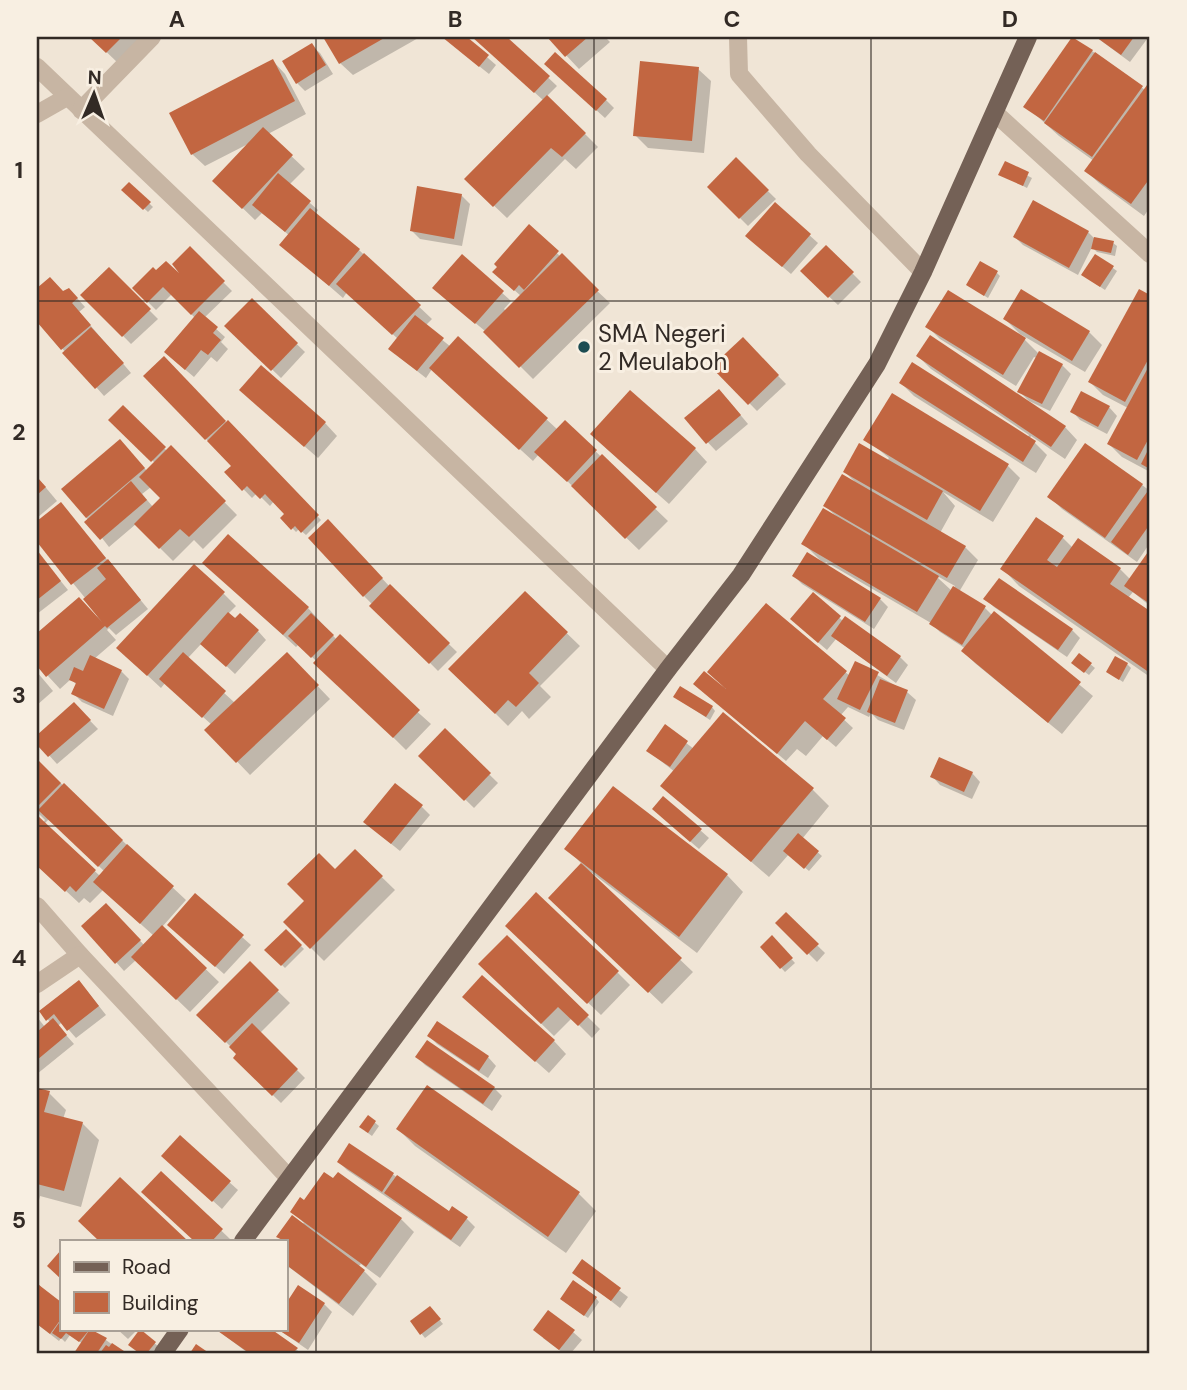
<svg xmlns="http://www.w3.org/2000/svg" width="1187" height="1390" font-family="'DM Sans',sans-serif">
	<rect width="100%" height="100%" fill="#f0e5d6"/>
	<!-- shadow -->
	<g fill="#0003" fill-rule="evenodd">
		<polygon points="91,37 141,37 120,65"/>
		<polygon points="325,37 420,37 353,75 340,63"/>
		<polygon points="447,37 464,37 496,65 489,74 454,46"/>
		<polygon points="474,37 505,37 557,86 547,96 598,147 576,169 565,159 507,218 466,179 544,101"/>
		<polygon points="549,37 605,37 610,42 579,69"/>
		<polygon points="1096,37 1144,37 1147,39 1130,62"/>
		<polygon points="311,45 320,53 333,74 305,91 297,83"/>
		<polygon points="1092,51 1145,90 1150,84 1150,207 1144,216 1099,183 1086,171 1094,161 1059,136 1026,106"/>
		<polygon points="273,61 285,74 306,114 268,134 305,169 289,185 318,210 315,214 359,250 432,319 425,326 451,347 459,339 558,430 565,422 668,521 639,550 539,454 533,461 432,369 426,378 399,357 398,339 347,292 343,298 282,245 290,236 262,213 255,220 227,193 248,144 205,166 192,154"/>
		<polygon points="698,69 711,81 704,153 648,148 635,135"/>
		<polygon points="554,72 606,100 614,108 605,118"/>
		<polygon points="736,160 776,199 748,226 709,187"/>
		<polygon points="1005,164 1032,178 1027,188 1000,174"/>
		<polygon points="129,184 153,207 148,212 124,190"/>
		<polygon points="461,195 470,204 462,246 420,239 411,230"/>
		<polygon points="775,204 818,243 791,274 756,244"/>
		<polygon points="529,227 610,303 533,379 485,331 443,296 462,257 511,301 504,309 506,311 521,296 503,280"/>
		<polygon points="1088,232 1095,239 1113,243 1117,246 1115,256 1097,252 1092,247 1078,275 1023,245 1015,237"/>
		<polygon points="826,247 861,282 838,305 802,271"/>
		<polygon points="190,249 232,291 204,318 225,337 221,342 228,349 217,362 211,357 194,377 174,360 195,318 172,294 156,310 134,288 183,281"/>
		<polygon points="1096,256 1117,271 1105,290 1087,278"/>
		<polygon points="109,270 158,319 131,344 83,295"/>
		<polygon points="997,273 1000,276 988,298 968,285"/>
		<polygon points="50,279 64,293 77,298 85,307 79,312 131,373 104,396 37,320 37,291"/>
		<polygon points="1139,291 1150,297 1150,472 1122,457 1109,444 1128,408 1103,395 1090,382"/>
		<polygon points="252,301 305,352 281,378 227,326"/>
		<polygon points="1005,319 1089,332 1102,345 1085,372 1020,334"/>
		<polygon points="928,327 1022,337 1039,354 1062,365 1071,374 1050,411 1029,401 1019,391 1037,358 1034,357 1016,386 940,339"/>
		<polygon points="743,340 786,384 757,411 714,367"/>
		<polygon points="918,356 1065,427 1077,440 1065,459 1031,436 1030,438 1047,455 1036,473 914,396 901,383 1027,438 1029,435 931,369"/>
		<polygon points="164,359 321,520 306,535 299,529 296,532 283,518 287,514 274,501 270,506 257,493 252,498 227,472 234,466 206,439"/>
		<polygon points="727,399 748,424 716,451 686,419"/>
		<polygon points="255,403 325,423 337,436 318,458"/>
		<polygon points="1109,407 1117,416 1107,434 1080,420 1072,411"/>
		<path d="M123 408 167 451 171 448 237 515 203 549 194 540 173 561 136 524 109 547 64 489 120 441 147 471 155 463 111 420ZM151 487 162 498 153 507 142 494Z"/>
		<path d="M866 439 1007 465 1020 478 993 522 943 492 955 506 940 533 965 547 978 560 959 592 985 608 993 616 994 614 1093 696 1062 734 976 664 963 651 966 649 940 632 931 623 826 562 824 565 880 599 888 607 874 629 802 584 794 576 821 561 804 544 836 516 825 506 855 482 845 472 887 461 889 458ZM939 577 955 586 952 591 938 578Z"/>
		<polygon points="605,447 695,449 707,462 669,504"/>
		<polygon points="37,477 57,501 37,518"/>
		<polygon points="1142,485 1150,491 1150,543 1137,562 1062,509 1049,496"/>
		<polygon points="61,504 148,609 116,635 109,628 107,630 116,640 94,659 121,671 129,679 113,716 82,702 73,693 77,685 71,679 60,689 37,664 37,635 79,599 97,617 99,615 37,539 37,523"/>
		<polygon points="336,529 390,587 457,652 438,671 364,596"/>
		<polygon points="1062,537 1073,548 1120,569 1131,580 1150,552 1150,606 1133,592 1128,598 1150,614 1150,677 1019,586 1003,569"/>
		<polygon points="37,552 68,590 37,614"/>
		<polygon points="217,575 308,608 337,640 431,724 406,750 299,644 296,647"/>
		<polygon points="223,593 236,606 228,614 258,631 266,640 235,674 202,643 187,659 235,703 287,654 330,699 250,775 207,730 212,725 165,683 161,688 132,661"/>
		<polygon points="525,593 580,646 540,686 551,697 529,719 522,711 508,726 451,669"/>
		<polygon points="813,595 843,621 900,657 908,665 896,683 836,639 827,650 800,627"/>
		<polygon points="986,599 1072,630 1080,638 1067,657 994,607"/>
		<polygon points="766,606 850,676 856,663 907,692 916,700 904,730 878,720 871,713 869,717 848,707 840,716 853,728 836,747 823,736 806,756 797,749 786,761 704,692 724,686"/>
		<polygon points="1079,655 1095,668 1089,675 1077,666"/>
		<polygon points="1127,664 1131,668 1123,682 1108,672"/>
		<polygon points="37,672 53,691 37,705"/>
		<polygon points="675,697 712,707 715,711 710,720"/>
		<polygon points="74,704 98,729 57,764 37,742 37,737"/>
		<polygon points="665,727 694,749 812,789 829,806 802,839 822,856 809,871 789,854 769,877 663,786 675,772 648,751"/>
		<polygon points="445,731 498,783 474,808 421,756"/>
		<path d="M37 761 186 900 162 927 219 982 190 1012 136 960 124 971 116 962 106 905 145 946 154 936 103 890 90 903 84 898 79 903 37 864V817L43 823 45 820 37 812ZM49 819 104 871 100 876 44 824Z"/>
		<polygon points="972,773 980,782 972,799 940,785 932,776"/>
		<polygon points="421,806 430,815 400,851 374,830"/>
		<polygon points="662,817 700,830 709,838 699,849"/>
		<polygon points="567,849 727,875 743,892 697,953 592,873 591,875 693,972 662,1004 563,910 582,864"/>
		<polygon points="355,851 395,890 324,961 285,922"/>
		<polygon points="786,915 825,953 817,962 778,923"/>
		<polygon points="286,931 304,949 285,968 267,950"/>
		<polygon points="178,933 242,937 251,945 224,974"/>
		<polygon points="507,937 600,1029 592,1038 572,1018 554,1036 480,964"/>
		<polygon points="520,938 617,972 630,985 601,1015"/>
		<polygon points="772,938 795,963 785,972 762,947"/>
		<polygon points="250,964 290,1003 260,1033 305,1078 281,1103 235,1058 239,1055 199,1015"/>
		<polygon points="87,991 106,1015 76,1038 62,1022 58,1026 74,1044 37,1074 37,1017 45,1027 51,1023 41,1012"/>
		<polygon points="477,1009 554,1041 566,1054 549,1073"/>
		<polygon points="429,1036 488,1057 496,1066 488,1078 437,1044"/>
		<polygon points="417,1057 494,1088 502,1096 492,1111 425,1065"/>
		<polygon points="37,1090 49,1093 66,1110 63,1119 82,1123 99,1140 81,1207 40,1196 37,1209"/>
		<polygon points="368,1117 379,1126 372,1136 365,1131"/>
		<polygon points="398,1129 579,1194 596,1211 566,1253 415,1146"/>
		<polygon points="180,1138 238,1190 222,1209 172,1164"/>
		<polygon points="350,1145 449,1213 453,1209 467,1219 475,1227 460,1247 347,1170 339,1162"/>
		<polygon points="161,1173 230,1239 228,1241 196,1241 144,1191"/>
		<polygon points="304,1203 401,1219 414,1232 380,1278 361,1264 359,1266 377,1284 353,1316 285,1264 285,1241 278,1237 304,1223 292,1211"/>
		<polygon points="582,1262 628,1297 620,1308 574,1272"/>
		<polygon points="37,1282 45,1292 61,1304 61,1329 85,1329 90,1332 92,1330 124,1353 76,1353 83,1344 70,1335 65,1342 61,1338 59,1341 37,1324"/>
		<polygon points="596,1298 599,1302 588,1318 565,1302"/>
		<polygon points="324,1304 332,1312 308,1350 278,1329 285,1329"/>
		<polygon points="433,1312 443,1324 425,1338 412,1322"/>
		<polygon points="117,1329 138,1329 128,1339"/>
		<polygon points="216,1329 268,1329 301,1353 248,1353"/>
		<polygon points="141,1332 159,1347 154,1353 140,1353 130,1344"/>
		<polygon points="573,1332 582,1340 571,1353 563,1353 543,1338"/>
	</g>
	<!-- building -->
	<g fill="#c26641">
		<polygon points="89,37 122,37 106,53"/>
		<polygon points="323,37 386,37 339,64"/>
		<polygon points="442,37 467,37 489,55 479,67"/>
		<polygon points="472,37 507,37 550,76 534,93"/>
		<polygon points="547,37 588,37 565,57"/>
		<polygon points="1072,37 1093,50 1044,121 1023,107"/>
		<polygon points="1096,37 1134,37 1121,55"/>
		<polygon points="312,43 326,65 296,84 282,61"/>
		<polygon points="555,52 607,99 596,111 544,64"/>
		<polygon points="1095,52 1143,86 1092,157 1044,123"/>
		<polygon points="273,59 295,101 191,155 169,113"/>
		<polygon points="640,61 699,67 692,141 633,136"/>
		<polygon points="1150,81 1150,178 1131,204 1084,171"/>
		<polygon points="547,95 586,133 562,157 551,148 493,207 464,179"/>
		<polygon points="263,127 293,155 242,209 212,181"/>
		<polygon points="736,157 769,190 739,219 707,187"/>
		<polygon points="1005,161 1029,172 1023,186 998,175"/>
		<polygon points="278,173 311,201 285,232 252,205"/>
		<polygon points="129,182 151,202 143,210 121,190"/>
		<polygon points="417,186 462,194 454,239 410,231"/>
		<polygon points="1033,200 1089,231 1069,268 1013,237"/>
		<polygon points="775,202 811,234 782,267 745,236"/>
		<polygon points="310,208 360,249 329,286 279,245"/>
		<polygon points="529,224 559,251 524,290 519,285 514,291 492,272 497,267 494,264"/>
		<polygon points="1094,237 1114,241 1111,253 1091,249"/>
		<polygon points="826,245 854,272 828,298 800,271"/>
		<polygon points="190,246 225,281 191,315 163,287 147,303 132,288 153,267 156,270 166,261 179,273 172,264"/>
		<polygon points="364,253 421,305 392,335 336,284"/>
		<polygon points="562,253 599,290 519,368 483,332"/>
		<polygon points="462,254 504,291 475,324 432,288"/>
		<polygon points="1095,254 1114,266 1100,287 1081,275"/>
		<polygon points="980,261 998,271 984,296 966,285"/>
		<polygon points="109,267 151,309 122,337 80,295"/>
		<polygon points="50,277 63,291 69,288 78,298 72,303 91,325 61,350 37,322 37,288"/>
		<polygon points="1021,289 1090,331 1072,361 1003,319"/>
		<polygon points="1139,289 1150,295 1150,356 1125,402 1088,382"/>
		<polygon points="948,290 1026,338 1003,375 925,327"/>
		<polygon points="252,298 298,343 271,371 224,326"/>
		<polygon points="199,311 218,327 213,333 221,340 208,355 201,350 185,370 164,352"/>
		<polygon points="415,315 444,338 417,371 388,349"/>
		<polygon points="91,327 124,363 95,389 62,353"/>
		<polygon points="930,335 1066,426 1051,447 916,356"/>
		<polygon points="458,336 548,418 519,450 429,368"/>
		<polygon points="743,337 779,375 748,405 711,367"/>
		<polygon points="1039,351 1063,364 1042,404 1017,392"/>
		<polygon points="164,356 226,421 205,440 143,376"/>
		<polygon points="912,362 1036,441 1023,462 899,383"/>
		<polygon points="1150,364 1150,436 1137,460 1107,444"/>
		<polygon points="261,365 326,422 304,447 239,390"/>
		<polygon points="719,389 741,415 706,444 684,418"/>
		<polygon points="630,390 696,448 656,493 590,434"/>
		<polygon points="1081,391 1110,406 1098,427 1070,412"/>
		<polygon points="892,393 1009,464 980,511 863,440"/>
		<polygon points="123,405 166,447 151,462 108,420"/>
		<polygon points="228,420 319,515 301,533 295,526 291,530 280,518 284,514 265,494 260,499 247,486 242,491 224,472 231,466 207,441"/>
		<polygon points="565,420 597,450 567,482 534,452"/>
		<polygon points="120,439 145,468 86,518 61,489"/>
		<polygon points="859,443 943,491 927,520 843,472"/>
		<polygon points="1085,443 1143,484 1105,538 1047,497"/>
		<polygon points="171,445 226,501 189,537 180,529 159,549 134,524 160,498 139,477"/>
		<polygon points="1150,446 1150,469 1141,464"/>
		<polygon points="602,454 657,507 625,539 571,486"/>
		<polygon points="842,474 966,546 947,578 823,506"/>
		<polygon points="37,477 46,487 37,495"/>
		<polygon points="131,481 147,500 100,540 84,522"/>
		<polygon points="1150,488 1150,524 1128,555 1111,542"/>
		<polygon points="61,502 106,558 71,585 37,542 37,521"/>
		<polygon points="823,508 939,576 917,612 801,544"/>
		<polygon points="1036,517 1064,536 1047,560 1057,567 1078,538 1121,568 1110,584 1150,611 1150,673 1000,569"/>
		<polygon points="328,519 383,578 363,597 308,538"/>
		<polygon points="228,534 309,607 283,635 202,563"/>
		<polygon points="1150,549 1150,604 1124,586"/>
		<polygon points="37,550 61,581 37,600"/>
		<polygon points="807,552 881,598 865,622 792,576"/>
		<polygon points="108,559 141,600 107,628 105,626 46,677 37,666 37,633 79,597 102,622 83,599 106,579 97,568"/>
		<polygon points="194,564 225,592 147,676 116,648"/>
		<polygon points="999,578 1073,629 1058,650 983,599"/>
		<polygon points="390,584 450,643 429,664 369,606"/>
		<polygon points="953,586 986,606 962,645 929,624"/>
		<polygon points="525,591 568,632 529,673 539,683 516,707 508,700 495,714 448,669"/>
		<polygon points="813,592 841,616 818,643 790,619"/>
		<polygon points="766,603 847,671 823,699 846,718 827,740 805,721 777,754 693,684 704,671 726,689 707,672"/>
		<polygon points="994,611 1081,682 1048,723 961,651"/>
		<polygon points="228,612 235,618 240,613 259,630 226,667 200,644"/>
		<polygon points="311,613 334,635 311,658 288,636"/>
		<polygon points="845,616 901,656 887,676 831,636"/>
		<polygon points="340,634 420,710 393,738 313,663"/>
		<polygon points="183,652 226,691 202,718 159,679"/>
		<polygon points="287,652 319,685 236,763 204,730"/>
		<polygon points="1079,653 1092,663 1084,673 1071,663"/>
		<polygon points="90,655 122,670 104,709 71,694 76,683 69,680 74,667 83,671"/>
		<polygon points="1115,656 1128,663 1119,680 1106,672"/>
		<polygon points="855,661 879,672 860,710 837,699"/>
		<polygon points="880,679 908,690 895,723 867,712"/>
		<polygon points="680,686 713,706 706,717 673,697"/>
		<polygon points="74,702 91,720 48,757 37,745 37,735"/>
		<polygon points="723,712 814,788 751,862 660,786"/>
		<polygon points="665,724 688,741 670,767 646,751"/>
		<polygon points="445,728 491,773 464,801 418,756"/>
		<polygon points="939,757 973,772 964,792 930,777"/>
		<polygon points="37,759 61,783 37,807"/>
		<polygon points="64,783 123,840 98,867 38,810"/>
		<polygon points="395,783 423,805 391,844 363,822"/>
		<polygon points="613,786 728,874 679,937 564,849"/>
		<polygon points="663,796 702,829 690,842 652,809"/>
		<polygon points="37,815 96,870 76,892 70,886 65,892 37,866"/>
		<polygon points="798,833 819,851 804,869 783,851"/>
		<polygon points="127,844 174,886 140,924 93,882"/>
		<polygon points="355,849 383,876 310,949 283,922 304,901 287,884 319,853 335,869"/>
		<polygon points="581,863 682,958 648,993 548,898"/>
		<polygon points="536,892 619,971 587,1004 505,926"/>
		<polygon points="195,893 244,935 215,967 167,925"/>
		<polygon points="106,903 141,940 115,964 81,926"/>
		<polygon points="786,912 819,944 807,955 775,923"/>
		<polygon points="162,925 207,968 176,1000 131,957"/>
		<polygon points="286,929 302,945 281,966 264,950"/>
		<polygon points="507,935 589,1015 578,1026 558,1007 541,1024 478,964"/>
		<polygon points="772,935 793,958 780,969 760,947"/>
		<polygon points="250,961 279,990 225,1043 196,1015"/>
		<polygon points="482,975 555,1040 535,1062 462,997"/>
		<polygon points="79,980 99,1006 67,1031 54,1014 46,1021 39,1011"/>
		<polygon points="53,1018 67,1035 37,1060 37,1032"/>
		<polygon points="437,1021 489,1056 479,1071 427,1036"/>
		<polygon points="252,1023 298,1069 272,1096 233,1058 236,1054 229,1047"/>
		<polygon points="427,1040 495,1087 483,1104 415,1057"/>
		<polygon points="427,1085 580,1192 548,1237 396,1129"/>
		<polygon points="37,1088 50,1091 44,1112 83,1122 64,1191 37,1184"/>
		<polygon points="368,1115 376,1121 368,1133 359,1127"/>
		<polygon points="180,1135 231,1181 212,1202 161,1156"/>
		<polygon points="349,1143 394,1173 382,1192 337,1162"/>
		<polygon points="161,1171 223,1229 212,1241 194,1241 141,1192"/>
		<polygon points="324,1172 333,1178 338,1172 402,1218 366,1267 290,1212 300,1197 304,1200"/>
		<polygon points="397,1175 449,1211 452,1206 468,1217 451,1240 384,1193"/>
		<polygon points="120,1177 188,1241 99,1241 78,1221"/>
		<polygon points="292,1215 365,1270 339,1304 285,1264 285,1241 276,1237"/>
		<polygon points="61,1250 61,1279 47,1266"/>
		<polygon points="582,1259 621,1288 611,1301 572,1273"/>
		<polygon points="573,1280 597,1297 584,1316 560,1299"/>
		<polygon points="39,1285 61,1302 61,1319 50,1334 37,1324 37,1287"/>
		<polygon points="298,1285 325,1303 299,1343 277,1329 285,1329 285,1305"/>
		<polygon points="430,1306 441,1319 420,1335 410,1321"/>
		<polygon points="548,1310 575,1330 559,1350 533,1330"/>
		<polygon points="61,1320 61,1329 90,1329 79,1342 66,1333 61,1339 52,1333"/>
		<polygon points="90,1329 107,1338 97,1353 74,1353"/>
		<polygon points="140,1329 156,1342 147,1353 139,1353 128,1345"/>
		<polygon points="215,1329 271,1329 298,1348 295,1351 298,1353 249,1353"/>
		<polygon points="112,1343 127,1353 100,1353 106,1345 109,1347"/>
		<polygon points="196,1344 209,1353 190,1353"/>
	</g>
	<g fill="none" stroke-linecap="round" stroke-linejoin="round">
		<!-- minor -->
		<g stroke="#c7b5a3" stroke-width="18">
			<polyline points="738,37 739,74 808,154 923,272"/>
			<polyline points="37,67 668,669"/>
			<polyline points="81,110 152,37"/>
			<polyline points="995,113 1150,254"/>
			<polyline points="37,114 67,97"/>
			<polyline points="37,906 80,955 289,1178"/>
			<polyline points="37,984 80,955"/>
		</g>
		<!-- major -->
		<g stroke="#746156" stroke-width="18">
			<polyline points="243,1241 668,669 741,575 877,364 923,272 1028,37"/>
			<polyline points="163,1353 180,1329"/>
		</g>
	</g>
	<!-- grid -->
	<path fill="none" stroke="#322a25" stroke-width="2" stroke-opacity="0.55" d="M316 37V1353M594 37V1353M871 37V1353M37 301H1150M37 564H1150M37 826H1150M37 1089H1150"/>
	<!-- markers -->
	<circle fill="#1c4c52" stroke="#f8efe2" stroke-width="2.5" cx="584" cy="347" r="7"/>
	<g text-anchor="middle" dominant-baseline="central" stroke-width="6" stroke-linejoin="round" paint-order="stroke">
		<!-- poi labels -->
		<g font-size="24" fill="#322a25" stroke="#f8efe2" text-anchor="start">
			<text x="598" y="333">SMA Negeri<tspan x="598" dy="28">2 Meulaboh</tspan></text>
		</g>
	</g>
	<!-- border -->
	<rect width="1187" height="1390" fill="none" stroke="#f8efe2" stroke-width="77"/>
	<!-- legend -->
	<rect x="60" y="1240" width="228" height="91" fill="#f8efe2" stroke="#a9a096" stroke-width="2"/>
	<rect x="74" y="1262" width="35" height="10" fill="#746156" stroke="#a9a096" stroke-width="2"/>
	<text x="122" y="1274" font-size="21" fill="#322a25">Road</text>
	<rect x="74" y="1292" width="35" height="21" fill="#c26641" stroke="#a9a096" stroke-width="2"/>
	<text x="122" y="1310" font-size="21" fill="#322a25">Building</text>
	<!-- north arrow -->
	<g transform="translate(94 94) rotate(2)" stroke="#f8efe2" stroke-width="5" paint-order="stroke">
	<path d="M0-5L12 26L0 18L-12 26Z" fill="#322a25"/>
	<text y="-10" font-size="19" font-weight="bold" text-anchor="middle" fill="#322a25">N</text>
	</g>
	<rect x="38" y="38" width="1110" height="1314" fill="none" stroke="#322a25" stroke-width="2.5"/>
	<g font-size="23" text-anchor="middle" font-weight="bold" fill="#322a25">
		<text x="177" y="27">A</text>
		<text x="455" y="27">B</text>
		<text x="732" y="27">C</text>
		<text x="1010" y="27">D</text>
		<text x="19" y="178">1</text>
		<text x="19" y="440">2</text>
		<text x="19" y="703">3</text>
		<text x="19" y="966">4</text>
		<text x="19" y="1228">5</text>
	</g>
</svg>
